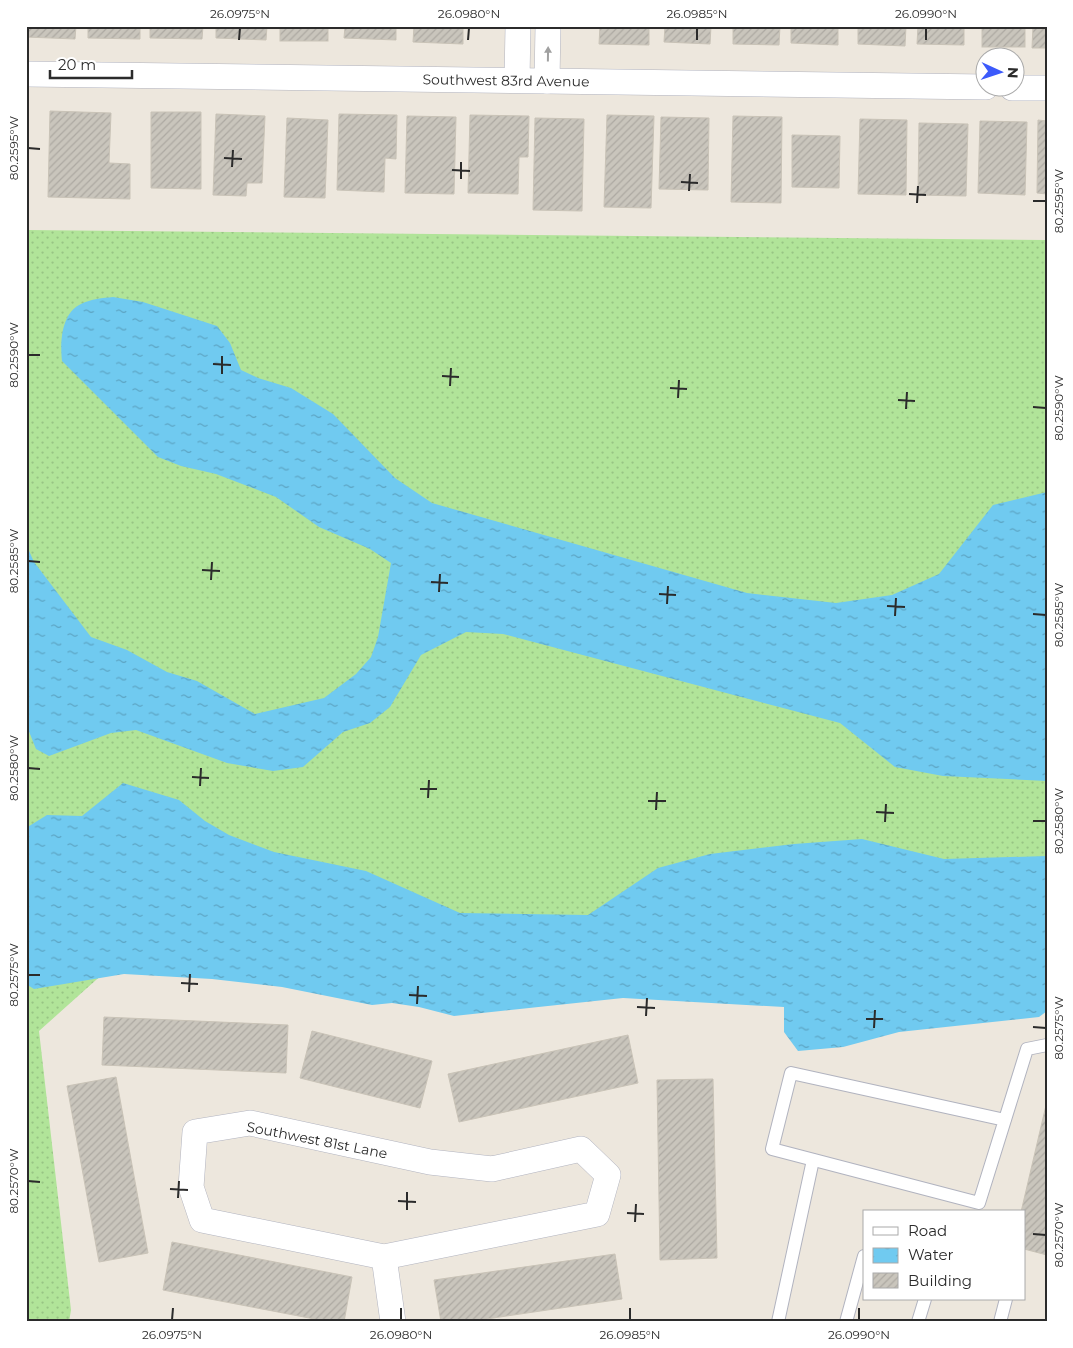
<svg xmlns="http://www.w3.org/2000/svg" width="1073" height="1348" font-family="Montserrat,sans-serif">
	<defs>
		<pattern id="grass-dots" width="8" height="8" patternUnits="userSpaceOnUse" patternTransform="scale(1.25)"><rect width="8" height="8" fill="#b1e499"/><path d="M2 2h.1M6 6h.1" fill="none" stroke="#98c484" stroke-width="1.8" stroke-linecap="round"/></pattern>
		<pattern id="water-ripples" width="26" height="14" patternUnits="userSpaceOnUse" patternTransform="scale(1.25)"><rect width="26" height="14" fill="#70caf0"/><path d="M2 4q2-2 4 0t4 0M15 11q2-2 4 0t4 0" fill="none" stroke="#5ca4c3"/></pattern>
		<pattern id="building-hatch" width="6" height="6" patternUnits="userSpaceOnUse" patternTransform="scale(1.25)"><rect width="6" height="6" fill="#c9c5bc"/><path d="M-1 1l2-2M0 6l6-6M5 7l2-2" fill="none" stroke="#ada9a2"/></pattern>
	</defs>
	<rect width="100%" height="100%" fill="#ede7dd"/>
	<!-- grass -->
	<polygon fill="url(#grass-dots)" points="26,230 1047,240 1047,938 134,946 39,1031 71,1310 69,1322 26,1322"/>
	<!-- water -->
	<g fill="url(#water-ripples)">
		<path d="M113 297 143 302 217 326 230 343 241 370 258 378 291 388 333 414 395 478 432 503 747 593 836 603 892 595 939 574 993 505 1047 492V781L943 776 895 767 840 723 503 634 466 632 421 655 390 707 370 723 343 732 303 767 273 771 227 763 136 730 111 733 49 756 36 749 26 724V544L34 562 91 637 127 650 167 672 197 681 255 714 324 698 356 674 371 657 378 637 391 563 370 549 319 527 276 497 216 474 181 466 158 457 62 361C60 343 61 313 81 304 91 299 103 298 113 297Z"/>
		<polygon points="123,783 179,800 205,821 229,835 274,852 366,871 460,913 588,915 658,868 710,854 794,844 862,839 944,859 1047,856 1047,1011 1039,1017 899,1032 843,1047 798,1051 784,1032 784,1007 623,998 454,1016 419,1007 392,1003 372,1005 282,987 212,979 124,974 34,989 26,984 26,828 47,815 82,816"/>
	</g>
	<!-- building -->
	<g fill="url(#building-hatch)" stroke="#c9c3b7">
		<polygon points="26,26 76,26 75,39 26,37"/>
		<polygon points="88,26 140,26 140,39 88,38"/>
		<polygon points="150,26 203,26 202,39 150,38"/>
		<polygon points="216,26 267,26 266,40 216,38"/>
		<rect x="280" y="26" width="48" height="15"/>
		<polygon points="345,26 396,26 396,40 344,38"/>
		<polygon points="414,26 463,26 463,44 413,42"/>
		<polygon points="600,26 649,26 649,45 599,44"/>
		<polygon points="665,26 711,26 710,44 664,42"/>
		<polygon points="733,26 780,26 779,45 733,44"/>
		<polygon points="791,26 838,26 838,45 791,43"/>
		<polygon points="858,26 906,26 905,46 858,44"/>
		<polygon points="918,26 964,26 964,45 917,44"/>
		<rect x="982" y="26" width="43" height="21"/>
		<polygon points="1033,26 1047,26 1047,48 1032,48"/>
		<polygon points="50,111 111,113 109,163 130,164 130,199 48,197"/>
		<polygon points="151,112 201,112 201,189 151,188"/>
		<polygon points="216,114 265,116 262,183 247,183 246,196 213,195"/>
		<polygon points="339,114 397,115 396,159 385,158 384,192 337,190"/>
		<polygon points="470,115 529,116 528,157 519,157 518,194 468,193"/>
		<polygon points="607,115 654,116 651,208 604,207"/>
		<polygon points="407,116 456,117 454,194 405,193"/>
		<polygon points="733,116 782,117 781,203 731,202"/>
		<polygon points="661,117 709,118 708,190 659,189"/>
		<polygon points="287,118 328,120 325,198 284,197"/>
		<polygon points="535,118 584,119 582,211 533,210"/>
		<polygon points="860,119 907,120 906,195 858,194"/>
		<polygon points="1038,120 1047,121 1047,194 1037,193"/>
		<polygon points="980,121 1027,122 1025,195 978,193"/>
		<polygon points="919,123 968,124 966,196 918,195"/>
		<polygon points="792,135 840,136 839,188 792,187"/>
		<polygon points="104,1017 288,1025 286,1073 102,1065"/>
		<polygon points="312,1031 432,1061 420,1108 300,1078"/>
		<polygon points="628,1035 638,1083 459,1122 448,1074"/>
		<polygon points="116,1077 148,1253 99,1262 67,1086"/>
		<polygon points="713,1079 717,1258 660,1260 657,1080"/>
		<polygon points="1047,1101 1047,1255 1024,1249 1024,1212 1021,1212"/>
		<polygon points="172,1242 352,1277 344,1322 330,1322 163,1290"/>
		<polygon points="615,1254 622,1299 466,1322 441,1322 434,1280"/>
	</g>
	<g fill="none" stroke-linecap="round" stroke-linejoin="round">
		<!-- service casing -->
		<g stroke="#b1b3bf" stroke-width="14">
			<g id="service">
				<polyline points="1005,1120 791,1073 772,1149 979,1203 1027,1049 1047,1045"/>
				<polyline points="778,1322 813,1160"/>
				<polyline points="846,1322 864,1256"/>
				<polyline points="918,1322 925,1299"/>
				<polyline points="1000,1322 1006,1299"/>
			</g>
		</g>
		<!-- minor casing -->
		<g stroke="#b1b3bf" stroke-width="26">
			<g id="minor">
				<path id="s1" d="M26 74 986 87"/>
				<polyline points="517,80 518,26"/>
				<polyline points="547,81 548,26"/>
				<polyline points="1012,88 1047,88"/>
				<polygon points="250,1123 430,1162 492,1169 581,1149 608,1175 597,1214 384,1257 202,1220 191,1187 195,1132"/>
				<polyline points="384,1257 393,1322"/>
			</g>
		</g>
		<!-- service -->
		<use href="#service" stroke="#fff" stroke-width="12"/>
		<!-- minor -->
		<use href="#minor" stroke="#fff" stroke-width="25"/>
	</g>
	<!-- one-way arrows -->
	<defs><path id="oneway-solid" d="M-6-.8H1V-3.2L6.5 0L1 3.2V.8H-6Z" transform="scale(1.25)"/></defs>
	<use fill="#a0a0a0" href="#oneway-solid" transform="translate(548 54) rotate(-89)"/>
	<!-- ticks -->
	<path fill="none" stroke="#2b2b2b" stroke-width="2" d="M239 40 240 28M468 40 469 28M697 40V28M926 40V28M28 148 40 149M224 158 242 159M232 167 233 150M452 170 470 171M461 179V162M681 182 698 183M689 191 690 174M909 194 926 195M1033 201H1046M917 203 918 186M28 355H40M213 364 231 365M222 374V356M442 376 459 377M450 386 451 368M670 388 687 389M678 398 679 380M898 400 915 401M1033 407 1046 408M906 409 907 392M28 561 40 562M202 570 220 571M211 580 212 562M431 582 448 583M439 592 440 574M659 594 676 595M667 604 668 586M887 606 905 607M1033 614 1046 615M895 616 896 598M28 768 40 769M192 777 209 778M200 786 201 768M420 789H437M428 798 429 780M648 801H666M656 810 657 792M876 812 894 813M1033 821H1046M885 822 886 804M28 975H40M181 983 198 984M189 992 190 974M409 995 427 996M417 1004 418 986M637 1007 655 1008M646 1016 647 998M866 1019H883M1033 1027 1046 1028M874 1028 875 1010M28 1181 40 1182M170 1189 188 1190M178 1198 179 1181M398 1201 416 1202M407 1210V1192M627 1213 644 1214M635 1222 636 1204M1033 1234 1046 1235M172 1320 173 1308M401 1320V1308M630 1320V1308M859 1320V1308"/>
	<g text-anchor="middle" dominant-baseline="central" stroke-width="4" stroke-linejoin="round" paint-order="stroke">
		<!-- street labels -->
		<g font-size="14" fill="#2b2b2b" stroke="#fff">
			<text stroke="none"><textPath href="#s1" startOffset="480">Southwest 83rd Avenue</textPath></text>
			<text transform="translate(317 1140) rotate(11)">Southwest 81st Lane</text>
		</g>
	</g>
	<!-- border -->
	<rect width="1073" height="1348" fill="none" stroke="#ffffff" stroke-width="55"/>
	<!-- legend -->
	<rect x="863" y="1210" width="162" height="90" fill="#ffffff" stroke="#aaaaaa"/>
	<rect x="873" y="1227" width="25" height="8" fill="#ffffff" stroke="#aaaaaa"/>
	<text x="908" y="1236" font-size="15" fill="#2b2b2b">Road</text>
	<rect x="873" y="1248" width="25" height="15" fill="url(#water-ripples)" stroke="#aaaaaa"/>
	<text x="908" y="1260" font-size="15" fill="#2b2b2b">Water</text>
	<rect x="873" y="1273" width="25" height="15" fill="url(#building-hatch)" stroke="#aaaaaa"/>
	<text x="908" y="1286" font-size="15" fill="#2b2b2b">Building</text>
	<!-- north arrow -->
	<g transform="translate(1000 72) rotate(93)"><circle r="24" fill="#ffffff" stroke="#aaaaaa"/>
	<path d="M0-4L9 19L0 12L-9 19Z" fill="#3c5afb"/>
	<text y="-8" font-size="14" font-weight="bold" text-anchor="middle" fill="#2b2b2b">N</text>
	</g>
	<!-- scale -->
	<path d="M50 70v8h82v-8" fill="none" stroke="#2b2b2b" stroke-width="2.5"/>
	<text x="58" y="70" font-size="15" fill="#2b2b2b" stroke="#ffffff" stroke-width="4" paint-order="stroke">20 m</text>
	<rect x="28" y="28" width="1018" height="1292" fill="none" stroke="#2b2b2b" stroke-width="2"/>
	<g font-size="12" text-anchor="middle" fill="#2b2b2b">
		<text x="240" y="18">26.0975°N</text>
		<text x="469" y="18">26.0980°N</text>
		<text x="697" y="18">26.0985°N</text>
		<text x="926" y="18">26.0990°N</text>
		<text transform="translate(14 148) rotate(-90)" y="4">80.2595°W</text>
		<text transform="translate(1059 201) rotate(-90)" y="4">80.2595°W</text>
		<text transform="translate(14 355) rotate(-90)" y="4">80.2590°W</text>
		<text transform="translate(1059 408) rotate(-90)" y="4">80.2590°W</text>
		<text transform="translate(14 561) rotate(-90)" y="4">80.2585°W</text>
		<text transform="translate(1059 615) rotate(-90)" y="4">80.2585°W</text>
		<text transform="translate(14 768) rotate(-90)" y="4">80.2580°W</text>
		<text transform="translate(1059 821) rotate(-90)" y="4">80.2580°W</text>
		<text transform="translate(14 975) rotate(-90)" y="4">80.2575°W</text>
		<text transform="translate(1059 1028) rotate(-90)" y="4">80.2575°W</text>
		<text transform="translate(14 1181) rotate(-90)" y="4">80.2570°W</text>
		<text transform="translate(1059 1235) rotate(-90)" y="4">80.2570°W</text>
		<text x="172" y="1339">26.0975°N</text>
		<text x="401" y="1339">26.0980°N</text>
		<text x="630" y="1339">26.0985°N</text>
		<text x="859" y="1339">26.0990°N</text>
	</g>
</svg>
